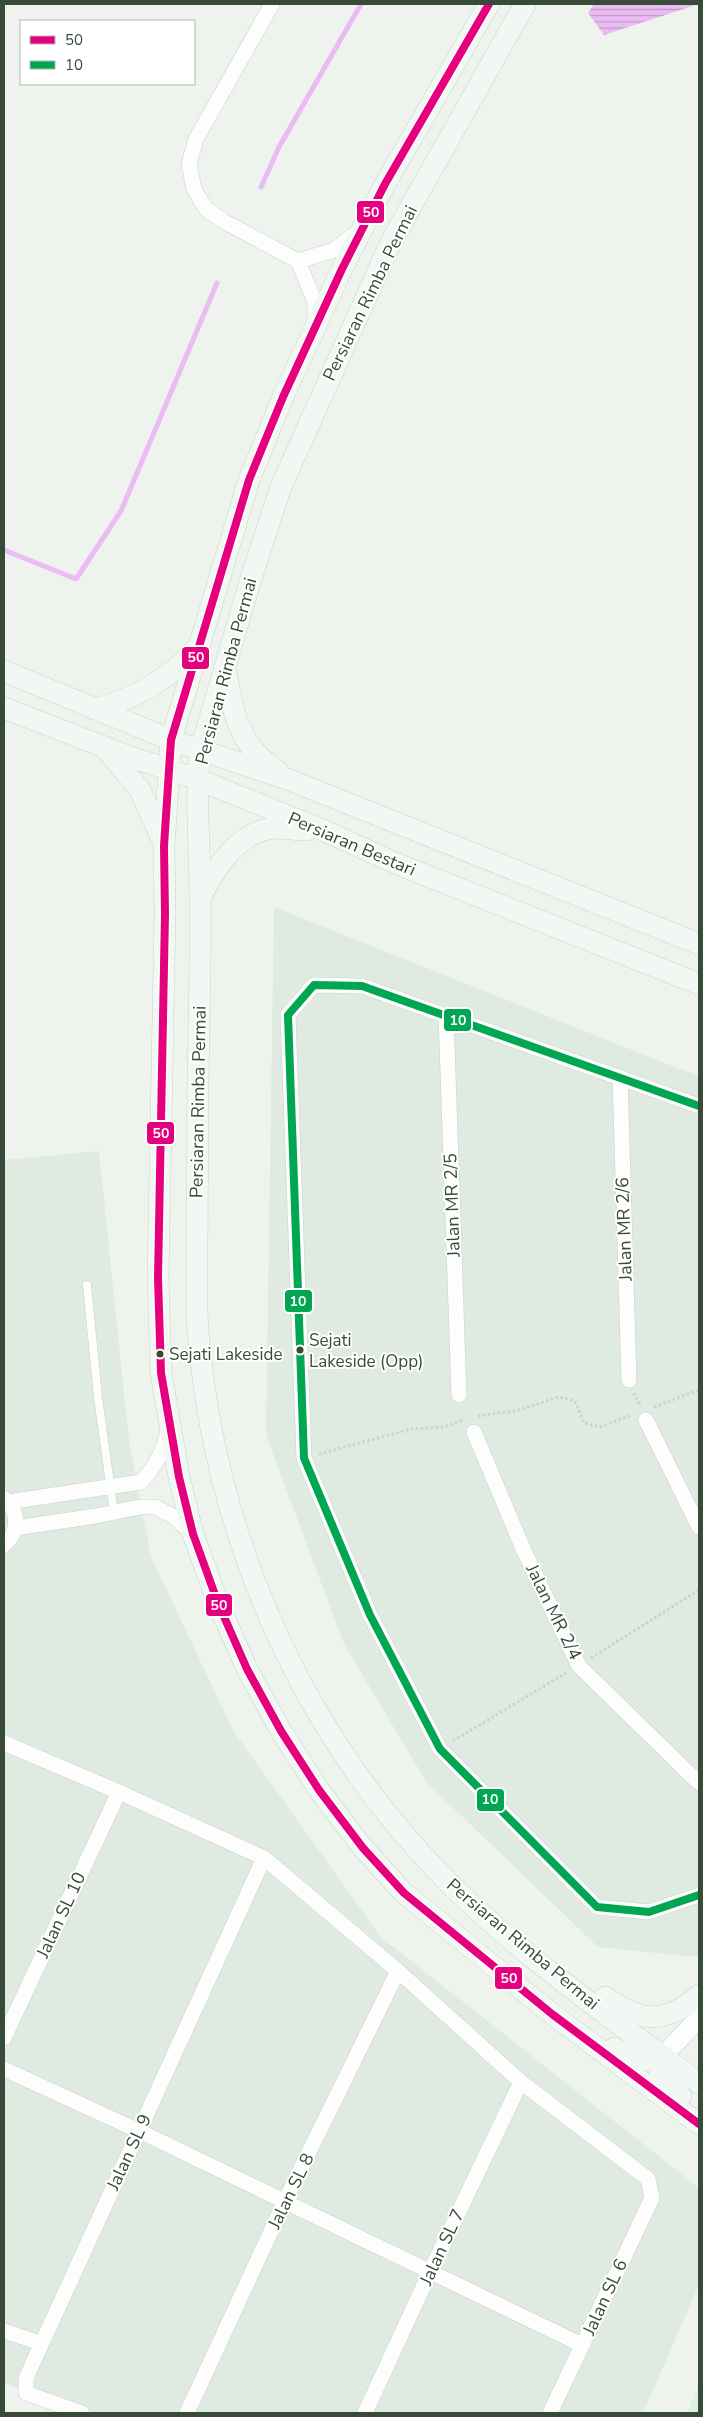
<svg xmlns="http://www.w3.org/2000/svg" width="703" height="2417" font-family="'Nunito Sans',sans-serif">
	<defs>
		<pattern id="water-rules" width="6" height="5" patternUnits="userSpaceOnUse" patternTransform="scale(1.25)"><rect width="6" height="5" fill="#ebbbf4"/><path d="M0 2.5h6" fill="none" stroke="#bf9ac7"/></pattern>
	</defs>
	<rect width="100%" height="100%" fill="#eef3ee"/>
	<!-- residential -->
	<g fill="#dfebe0">
		<polygon points="274,907 675,1067 699,1075 699,1954 696,1957 598,1947 427,1783 344,1644 266,1435"/>
		<polygon points="99,1151 129,1441 151,1557 234,1732 381,1937 699,2188 699,2285 643,2413 87,2413 4,2383 4,1160"/>
	</g>
	<!-- education -->
	<polygon fill="#e0f1e2" points="699,2385 699,2413 687,2413"/>
	<!-- water -->
	<polygon fill="url(#water-rules)" points="594,4 699,4 604,35 588,13"/>
	<g fill="none" stroke-linecap="round" stroke-linejoin="round">
		<!-- stream -->
		<g stroke="#ebbbf4" stroke-width="5">
			<polyline points="261,187 279,147 361,4"/>
			<polyline points="4,550 76,579 121,511 217,283"/>
		</g>
		<!-- service casing -->
		<g stroke="#c9d0ca" stroke-width="9">
			<polyline id="service" points="87,1285 98,1397 114,1513"/>
		</g>
		<!-- minor casing -->
		<g stroke="#c9d0ca" stroke-width="16">
			<g id="minor">
				<polyline points="272,4 196,139 189,164 194,189 206,209 225,222 298,261 315,302 315,323"/>
				<polyline points="298,261 334,250 359,231"/>
				<polyline points="446,1015 459,1395"/>
				<polyline points="620,1077 629,1380"/>
				<polyline points="699,1106 362,986 314,985 288,1015 304,1458 370,1615 440,1749 597,1907 649,1912 699,1895"/>
				<polyline points="646,1420 699,1527"/>
				<polyline points="474,1432 524,1551 579,1666 699,1783"/>
				<path d="M4 1498C19 1510 20 1532 4 1545"/>
				<path d="M8 1502 141 1482C156 1466 163 1452 168 1431"/>
				<polyline points="15,1528 96,1516 140,1507 155,1507 173,1516 193,1534"/>
				<polyline points="4,1743 119,1792 264,1858 398,1971 521,2082 648,2179 652,2198 550,2413"/>
				<polyline points="4,2038 119,1792"/>
				<polyline points="4,2069 139,2131 582,2345"/>
				<polyline points="4,2331 40,2343"/>
				<polyline points="82,2413 26,2393 26,2378 264,1858"/>
				<polyline points="187,2413 285,2201 398,1971"/>
				<polyline points="365,2413 430,2272 521,2082"/>
			</g>
		</g>
		<!-- tertiary casing -->
		<g stroke="#c9d0ca" stroke-width="20">
			<polyline id="tertiary" points="663,2056 699,2018"/>
		</g>
		<!-- secondary casing -->
		<g stroke="#c6d6c9" stroke-width="22">
			<g id="secondary">
				<polyline points="489,4 385,184 342,269 283,397 249,480 171,740 164,846 165,914 158,1278 161,1373 179,1477 193,1534 218,1603 247,1669 281,1731 319,1790 363,1848 404,1893 552,2014 699,2124"/>
				<path d="M525 4 392 240 280 489 250 582 200 752C195 800 200 848 200 897 201 958 199 1019 198 1080 198 1138 197 1197 197 1255 197 1281 196 1307 198 1332 215 1537 302 1736 449 1883 524 1958 614 2020 699 2083"/>
				<polyline points="4,671 171,740 287,779 699,944"/>
				<path d="M226 673C231 700 236 731 255 752 262 760 271 766 279 773"/>
				<polyline points="4,708 125,755 197,779 325,831 395,863 699,984"/>
				<path d="M94 709C134 700 170 678 197 648"/>
				<polyline points="106,749 140,790 161,837"/>
				<path d="M201 896C216 867 239 830 276 828 286 828 297 830 307 830"/>
				<path d="M605 1997C640 2022 665 2025 699 1995"/>
				<polyline points="614,2048 638,2061 663,2056 660,2078 681,2096"/>
			</g>
		</g>
		<!-- path -->
		<g stroke="#ccd3cc" stroke-width="3" stroke-dasharray="2.5 2.5" stroke-linecap="butt">
			<polyline points="634,1393 641,1407"/>
			<polyline points="654,1407 699,1390"/>
			<polyline points="478,1416 519,1410 559,1397 575,1401 584,1423 600,1427 632,1415"/>
			<polyline points="319,1454 411,1429 444,1427 463,1420"/>
			<polyline points="591,1658 699,1590"/>
			<polyline points="453,1741 566,1673"/>
		</g>
		<!-- service -->
		<use href="#service" stroke="#fcfdfc" stroke-width="8"/>
		<!-- minor -->
		<use href="#minor" stroke="#fcfdfc" stroke-width="15"/>
		<!-- tertiary -->
		<use href="#tertiary" stroke="#fcfdfc" stroke-width="19"/>
		<!-- secondary -->
		<use href="#secondary" stroke="#f1f7f2" stroke-width="21"/>
		<!-- bus-1 casing -->
		<g stroke="#fff" stroke-width="11">
			<polyline id="bus-1" points="489,4 385,184 342,269 283,397 249,480 171,740 164,846 165,914 158,1278 161,1373 179,1477 193,1534 218,1603 247,1669 281,1731 319,1790 363,1848 404,1893 552,2014 699,2124"/>
		</g>
		<!-- bus-2 casing -->
		<g stroke="#fff" stroke-width="11">
			<polyline id="bus-2" points="699,1106 362,986 314,985 288,1015 304,1458 370,1615 440,1749 597,1907 649,1912 699,1895"/>
		</g>
		<!-- bus-1 -->
		<use href="#bus-1" stroke="#e5007d" stroke-width="8"/>
		<!-- bus-2 -->
		<use href="#bus-2" stroke="#00a651" stroke-width="8"/>
	</g>
	<!-- markers -->
	<g fill="#374b38" stroke="#fff" stroke-width="2">
		<circle cx="300" cy="1350" r="4.5"/>
		<circle cx="160" cy="1354" r="4.5"/>
	</g>
	<g text-anchor="middle" dominant-baseline="central" stroke-width="4" stroke-linejoin="round" paint-order="stroke">
		<!-- bus labels -->
		<g font-size="17" fill="#374b38" stroke="#fff" text-anchor="start">
			<text x="309" y="1340">Sejati<tspan x="309" dy="21">Lakeside (Opp)</tspan></text>
			<text x="169" y="1354">Sejati Lakeside</text>
		</g>
		<!-- street labels -->
		<g font-size="18" fill="#374b38" stroke="#fff">
			<text transform="translate(370 293) rotate(-64)">Persiaran Rimba Permai</text>
			<text transform="translate(226 671) rotate(-75)">Persiaran Rimba Permai</text>
			<text transform="translate(352 844) rotate(23)">Persiaran Bestari</text>
			<text transform="translate(198 1102) rotate(-89)">Persiaran Rimba Permai</text>
			<text transform="translate(452 1205) rotate(-92)">Jalan MR 2/5</text>
			<text transform="translate(624 1229) rotate(-92)">Jalan MR 2/6</text>
			<text transform="translate(554 1612) rotate(64)">Jalan MR 2/4</text>
			<text transform="translate(61 1915) rotate(-65)">Jalan SL 10</text>
			<text transform="translate(523 1944) rotate(40)">Persiaran Rimba Permai</text>
			<text transform="translate(129 2152) rotate(-65)">Jalan SL 9</text>
			<text transform="translate(291 2191) rotate(-64)">Jalan SL 8</text>
			<text transform="translate(442 2247) rotate(-65)">Jalan SL 7</text>
			<text transform="translate(605 2297) rotate(-65)">Jalan SL 6</text>
		</g>
	</g>
	<g stroke="#fff" stroke-width="2">
		<rect x="356" y="200" width="29" height="24" rx="5" fill="#e5007d"/>
		<rect x="181" y="646" width="29" height="24" rx="5" fill="#e5007d"/>
		<rect x="443" y="1008" width="29" height="24" rx="5" fill="#00a651"/>
		<rect x="146" y="1121" width="29" height="24" rx="5" fill="#e5007d"/>
		<rect x="284" y="1289" width="29" height="24" rx="5" fill="#00a651"/>
		<rect x="205" y="1593" width="28" height="24" rx="5" fill="#e5007d"/>
		<rect x="476" y="1788" width="29" height="24" rx="5" fill="#00a651"/>
		<rect x="494" y="1966" width="29" height="24" rx="5" fill="#e5007d"/>
	</g>
	<g font-size="14" text-anchor="middle" font-weight="bold" fill="#fff">
		<text x="371" y="217">50</text>
		<text x="196" y="662">50</text>
		<text x="458" y="1025">10</text>
		<text x="161" y="1138">50</text>
		<text x="298" y="1306">10</text>
		<text x="219" y="1610">50</text>
		<text x="490" y="1804">10</text>
		<text x="509" y="1983">50</text>
	</g>
	<!-- border -->
	<rect width="703" height="2417" fill="none" stroke="#374b38" stroke-width="10"/>
	<!-- legend -->
	<rect x="20" y="20" width="175" height="65" fill="#ffffff" stroke="#afb7af"/>
	<rect x="30" y="36" width="25" height="8" fill="#e5007d" stroke="#afb7af"/>
	<text x="65" y="45" font-size="15" fill="#374b38">50</text>
	<rect x="30" y="61" width="25" height="8" fill="#00a651" stroke="#afb7af"/>
	<text x="65" y="70" font-size="15" fill="#374b38">10</text>
</svg>
